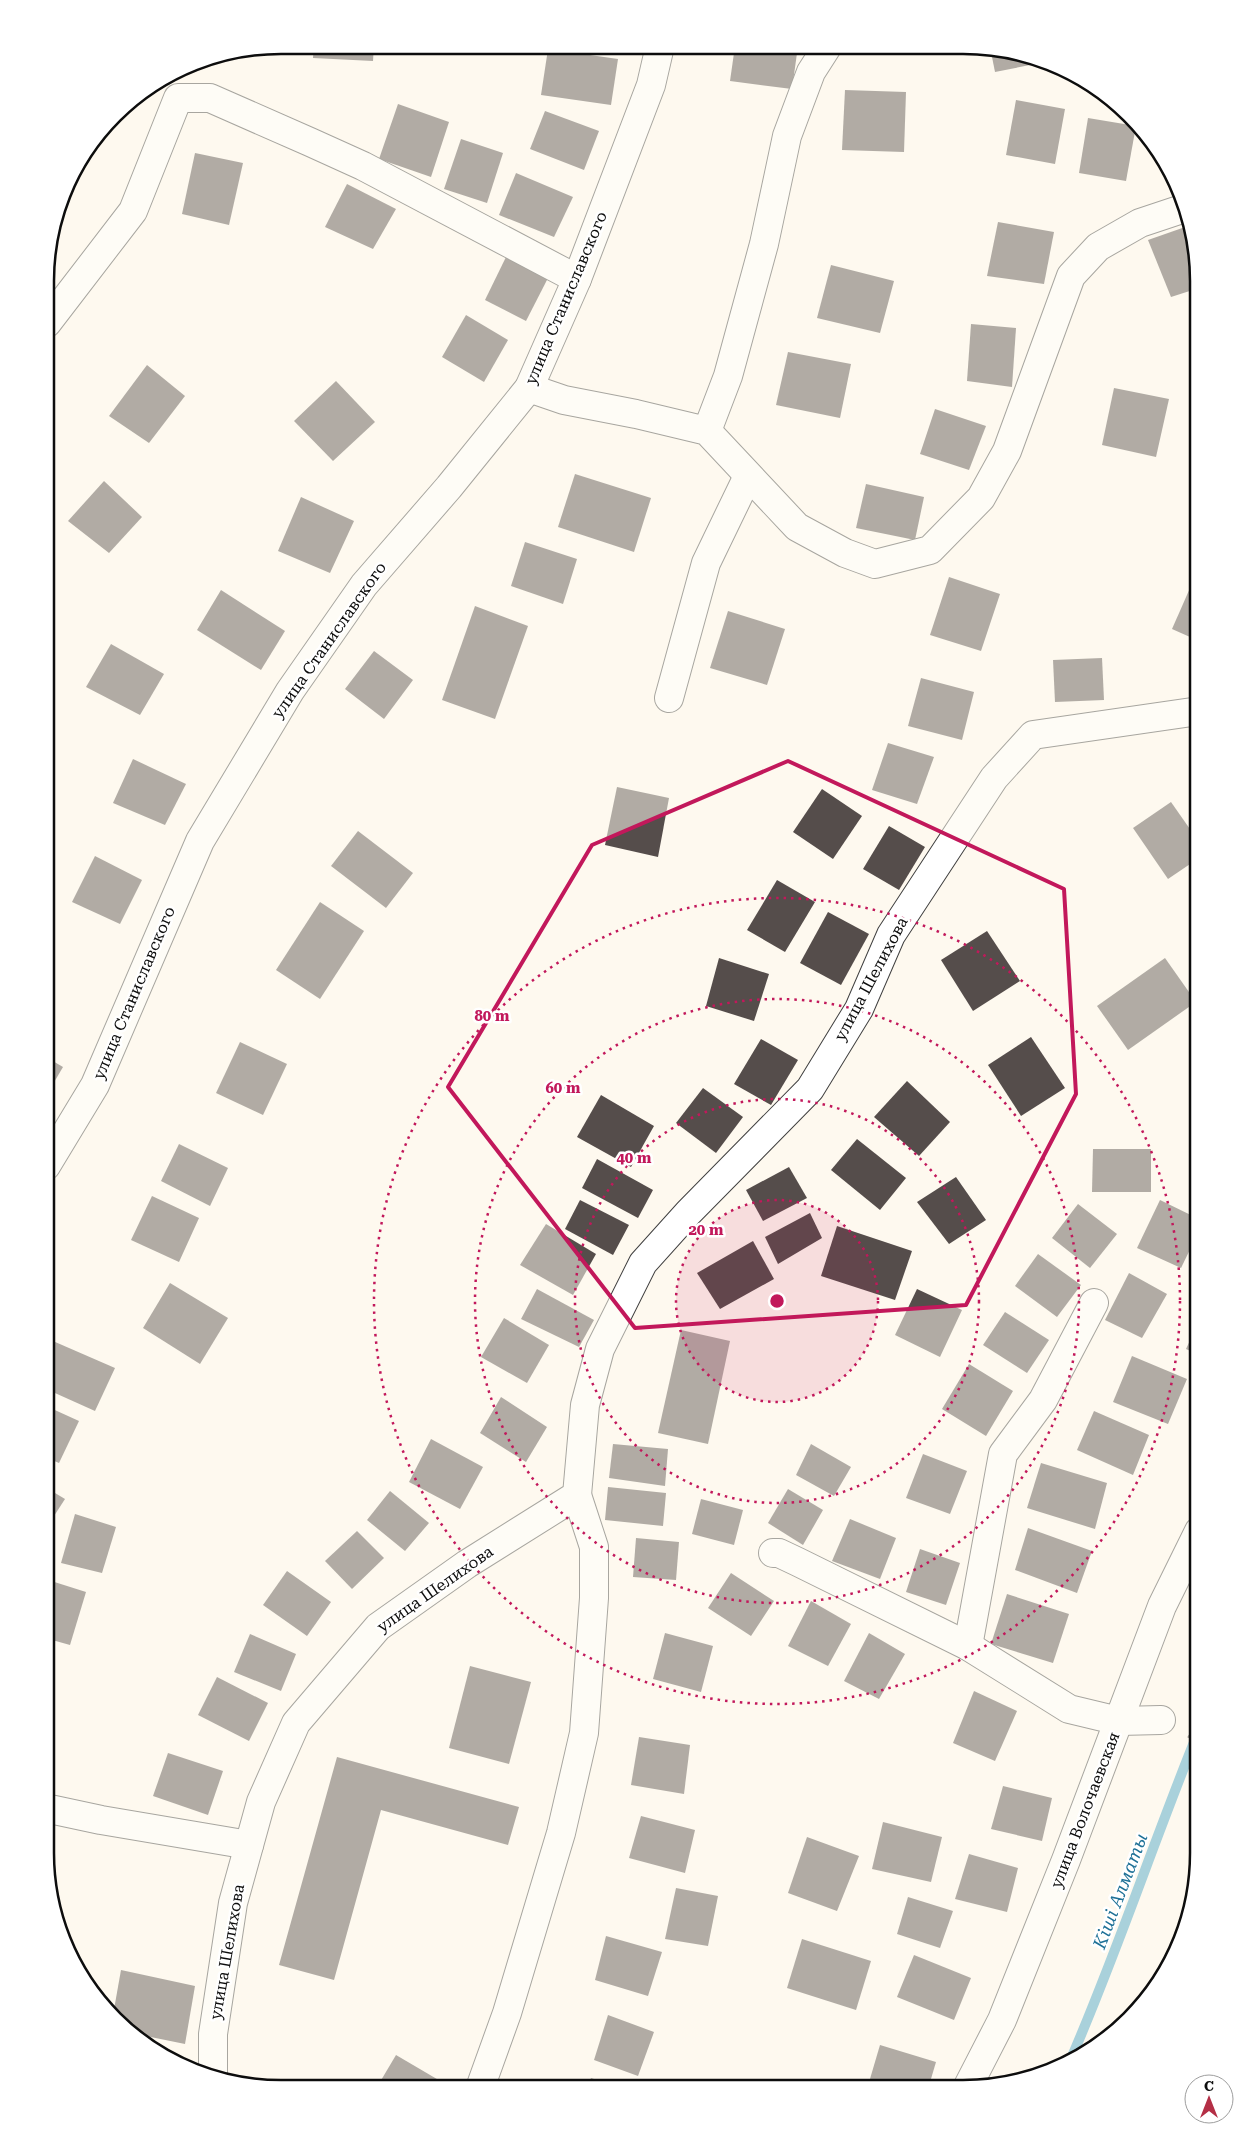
<svg xmlns="http://www.w3.org/2000/svg" width="1244" height="2134" font-family="'Roboto Serif',serif">
	<rect width="100%" height="100%" fill="#fef9ef"/>
	<g fill="none" stroke-linecap="round" stroke-linejoin="round">
		<!-- stream -->
		<path stroke="#43a0c4" stroke-width="10" d="M1070 2061C1117 1953 1154 1840 1199 1730"/>
	</g>
	<!-- building -->
	<g fill="#554d4b">
		<polygon points="314,45 374,45 373,61 313,58"/>
		<polygon points="735,46 798,46 792,89 730,81"/>
		<polygon points="990,47 1045,61 1045,62 995,72"/>
		<polygon points="548,49 618,59 611,105 541,95"/>
		<polygon points="845,90 906,92 904,152 842,150"/>
		<polygon points="1016,100 1065,109 1055,164 1006,155"/>
		<polygon points="398,104 449,122 431,177 379,159"/>
		<polygon points="545,111 599,131 584,170 530,149"/>
		<polygon points="1088,118 1136,126 1126,181 1079,173"/>
		<polygon points="461,139 503,153 487,203 444,189"/>
		<polygon points="195,153 243,163 229,225 182,214"/>
		<polygon points="516,173 573,197 554,237 499,215"/>
		<polygon points="347,184 396,209 373,249 325,227"/>
		<polygon points="998,222 1054,232 1044,284 987,276"/>
		<polygon points="1188,226 1199,288 1171,297 1148,240"/>
		<polygon points="506,257 548,278 526,321 485,300"/>
		<polygon points="831,265 894,281 880,333 817,318"/>
		<polygon points="466,315 508,340 484,382 442,357"/>
		<polygon points="971,324 1016,328 1012,387 967,381"/>
		<polygon points="788,352 851,364 840,418 776,405"/>
		<polygon points="147,365 185,396 149,443 109,416"/>
		<polygon points="336,381 375,422 333,461 294,421"/>
		<polygon points="1114,388 1169,399 1156,457 1102,445"/>
		<polygon points="935,409 986,426 969,470 920,454"/>
		<polygon points="575,474 651,498 634,552 558,527"/>
		<polygon points="104,481 142,517 109,553 68,521"/>
		<polygon points="866,484 924,497 915,540 856,528"/>
		<polygon points="301,497 354,521 330,573 278,551"/>
		<polygon points="525,542 577,559 563,604 511,586"/>
		<polygon points="949,577 1000,594 981,651 930,635"/>
		<polygon points="1194,579 1199,581 1199,641 1172,629"/>
		<polygon points="221,590 285,631 261,670 197,630"/>
		<polygon points="475,606 528,626 495,719 442,700"/>
		<polygon points="728,611 785,629 767,685 710,668"/>
		<polygon points="111,644 164,674 140,715 86,687"/>
		<polygon points="374,651 413,680 384,719 345,689"/>
		<polygon points="1102,658 1104,700 1055,702 1053,660"/>
		<polygon points="921,678 974,692 962,740 908,726"/>
		<polygon points="888,743 934,757 917,804 872,790"/>
		<polygon points="133,759 186,784 165,825 113,803"/>
		<polygon points="617,787 669,798 658,857 605,845"/>
		<polygon points="822,789 862,816 833,859 793,832"/>
		<polygon points="1171,802 1199,842 1199,858 1168,879 1133,828"/>
		<polygon points="889,826 925,847 899,890 863,869"/>
		<polygon points="358,831 413,873 386,908 331,866"/>
		<polygon points="95,856 142,880 120,924 72,902"/>
		<polygon points="777,880 815,902 785,952 747,930"/>
		<polygon points="320,902 364,931 320,999 276,970"/>
		<polygon points="828,912 869,934 841,985 800,963"/>
		<polygon points="987,931 1020,981 973,1011 941,960"/>
		<polygon points="719,958 769,974 754,1021 706,1006"/>
		<polygon points="1165,958 1196,1002 1128,1050 1097,1006"/>
		<polygon points="1031,1037 1065,1088 1021,1116 988,1065"/>
		<polygon points="761,1039 798,1060 771,1105 734,1084"/>
		<polygon points="240,1042 287,1064 263,1115 216,1093"/>
		<polygon points="46,1057 63,1067 46,1096"/>
		<polygon points="907,1081 950,1122 919,1156 874,1117"/>
		<polygon points="703,1088 743,1117 716,1153 676,1123"/>
		<polygon points="601,1095 654,1126 631,1167 577,1137"/>
		<polygon points="857,1139 906,1178 880,1210 831,1170"/>
		<polygon points="179,1144 228,1168 210,1206 161,1181"/>
		<polygon points="1093,1149 1151,1149 1151,1192 1092,1192"/>
		<polygon points="597,1159 653,1190 638,1218 582,1188"/>
		<polygon points="789,1167 807,1198 763,1221 746,1190"/>
		<polygon points="956,1177 986,1220 949,1244 917,1202"/>
		<polygon points="152,1196 199,1218 179,1262 131,1240"/>
		<polygon points="580,1200 629,1225 613,1255 565,1229"/>
		<polygon points="1160,1200 1199,1219 1199,1231 1181,1268 1137,1248"/>
		<polygon points="1078,1204 1117,1234 1090,1268 1052,1238"/>
		<polygon points="810,1213 822,1238 778,1264 765,1237"/>
		<polygon points="546,1224 596,1254 573,1295 520,1265"/>
		<polygon points="837,1226 912,1251 895,1300 821,1276"/>
		<polygon points="753,1241 774,1279 720,1309 697,1273"/>
		<polygon points="1038,1254 1081,1285 1057,1317 1015,1286"/>
		<polygon points="1129,1273 1167,1294 1142,1338 1105,1320"/>
		<polygon points="170,1283 228,1318 200,1364 143,1328"/>
		<polygon points="537,1289 594,1320 579,1347 521,1319"/>
		<polygon points="917,1289 962,1310 940,1357 895,1335"/>
		<polygon points="1005,1312 1049,1340 1027,1373 983,1345"/>
		<polygon points="504,1318 549,1345 527,1383 481,1357"/>
		<polygon points="1199,1321 1199,1355 1186,1349"/>
		<polygon points="681,1330 730,1341 708,1444 658,1433"/>
		<polygon points="46,1338 115,1368 95,1411 46,1389"/>
		<polygon points="1132,1356 1187,1379 1168,1424 1113,1402"/>
		<polygon points="969,1364 1013,1391 986,1436 942,1409"/>
		<polygon points="501,1397 547,1427 526,1462 480,1433"/>
		<polygon points="46,1406 79,1421 59,1463 45,1457"/>
		<polygon points="1094,1411 1149,1435 1133,1475 1077,1450"/>
		<polygon points="431,1439 483,1467 460,1509 409,1482"/>
		<polygon points="613,1444 668,1449 665,1486 609,1478"/>
		<polygon points="811,1444 851,1467 834,1496 796,1475"/>
		<polygon points="923,1454 967,1471 950,1514 906,1498"/>
		<polygon points="1041,1463 1107,1483 1095,1529 1027,1508"/>
		<polygon points="45,1487 65,1499 45,1530"/>
		<polygon points="608,1487 666,1493 663,1526 605,1520"/>
		<polygon points="788,1489 823,1510 803,1545 768,1523"/>
		<polygon points="390,1491 429,1523 405,1551 367,1520"/>
		<polygon points="701,1499 743,1510 734,1545 692,1534"/>
		<polygon points="75,1514 116,1527 102,1573 61,1563"/>
		<polygon points="850,1519 896,1538 880,1579 832,1561"/>
		<polygon points="1028,1528 1092,1551 1077,1593 1015,1570"/>
		<polygon points="357,1531 384,1558 352,1589 325,1561"/>
		<polygon points="636,1538 679,1542 676,1580 633,1577"/>
		<polygon points="920,1549 960,1563 946,1605 906,1592"/>
		<polygon points="287,1571 331,1602 307,1636 263,1605"/>
		<polygon points="731,1573 774,1601 751,1636 708,1608"/>
		<polygon points="45,1579 86,1592 70,1645 45,1638"/>
		<polygon points="1007,1594 1069,1614 1053,1663 991,1644"/>
		<polygon points="811,1601 851,1624 828,1666 788,1646"/>
		<polygon points="665,1633 713,1646 701,1692 653,1679"/>
		<polygon points="869,1633 905,1654 879,1699 844,1681"/>
		<polygon points="250,1634 296,1654 281,1691 234,1672"/>
		<polygon points="470,1666 531,1682 509,1764 449,1748"/>
		<polygon points="217,1677 268,1703 249,1741 198,1715"/>
		<polygon points="974,1691 1017,1711 995,1761 953,1743"/>
		<polygon points="639,1737 690,1745 684,1794 631,1785"/>
		<polygon points="168,1753 223,1771 208,1815 153,1796"/>
		<polygon points="337,1757 519,1807 508,1845 381,1810 334,1980 279,1965"/>
		<polygon points="1003,1786 1052,1798 1042,1841 991,1829"/>
		<polygon points="641,1816 695,1830 685,1873 629,1858"/>
		<polygon points="883,1822 942,1837 931,1882 872,1869"/>
		<polygon points="807,1837 859,1856 837,1911 788,1893"/>
		<polygon points="969,1854 1018,1868 1007,1912 955,1899"/>
		<polygon points="676,1888 718,1896 708,1946 665,1939"/>
		<polygon points="908,1897 953,1911 940,1948 897,1934"/>
		<polygon points="606,1936 662,1952 648,1996 595,1980"/>
		<polygon points="802,1939 871,1961 856,2010 787,1988"/>
		<polygon points="914,1955 971,1978 954,2020 897,1997"/>
		<polygon points="121,1970 195,1986 185,2044 131,2033 113,2015"/>
		<polygon points="608,2015 654,2032 638,2076 594,2060"/>
		<polygon points="880,2045 936,2062 928,2089 867,2089"/>
		<polygon points="396,2055 442,2082 439,2088 377,2087"/>
		<polygon points="591,2078 621,2088 587,2088"/>
	</g>
	<g fill="none" stroke-linecap="round" stroke-linejoin="round">
		<!-- street casing -->
		<g stroke="#404040" stroke-width="30">
			<g id="street">
				<polyline points="47,323 133,211 178,98 210,98 310,142 363,166 577,279"/>
				<polyline points="529,388 564,400 636,414 707,431 797,527 845,553 875,564 930,550 981,498 1007,451 1071,276 1098,247 1140,223 1185,208"/>
				<polyline points="707,431 728,376 764,244 787,136 811,72 827,47"/>
				<polyline points="669,698 706,563 748,476"/>
				<polyline points="46,1166 95,1085 200,841 290,691 364,585 449,487 529,388 577,279 651,85 660,46"/>
				<polyline points="773,1553 779,1553 798,1562 968,1646 1069,1709 1119,1721 1161,1720"/>
				<polyline points="968,1646 1003,1454 1043,1400 1094,1303"/>
				<polyline points="45,1808 101,1820 249,1845"/>
				<polyline points="213,2077 213,2034 233,1903 261,1802 296,1723 378,1627 467,1564 577,1495 585,1405 600,1349 643,1263 688,1213 810,1089 859,1009 891,935 994,778 1033,735 1199,711"/>
				<polyline points="480,2088 507,2013 561,1833 584,1733 594,1598 594,1547 577,1495"/>
				<polyline points="967,2088 1002,2020 1066,1860 1162,1606 1199,1531"/>
			</g>
		</g>
		<!-- path -->
		<polyline stroke="#2f2f2f" stroke-width="3" stroke-dasharray="5 2.5" stroke-linecap="butt" points="1188,1736 1199,1742"/>
		<!-- street -->
		<use href="#street" stroke="#fff" stroke-width="28"/>
	</g>
	<!-- marked area -->
	<path d="M0 0H1244V2134H0ZM788 761 1064 889 1076 1094 966 1305 635 1328 448 1087 592 845Z" fill="#fef9ef" fill-opacity=".55" fill-rule="evenodd"/>
	<path fill="none" stroke="#c2185b" stroke-width="4" stroke-linejoin="round" d="M788 761 1064 889 1076 1094 966 1305 635 1328 448 1087 592 845Z"/>
	<!-- distance rings -->
	<circle cx="777" cy="1301" r="101" fill="#c2185b" fill-opacity=".12"/>
	<g fill="none" stroke="#c2185b" stroke-width="2.5" stroke-dasharray="2.5 5">
		<circle cx="777" cy="1301" r="101"/>
		<circle cx="777" cy="1301" r="202"/>
		<circle cx="777" cy="1301" r="302"/>
		<circle cx="777" cy="1301" r="403"/>
	</g>
	<g text-anchor="middle" dominant-baseline="central" stroke-width="5" stroke-linejoin="round" paint-order="stroke">
		<!-- street labels -->
		<g font-size="16" fill="#0d0d0d" stroke="#fff">
			<text transform="translate(566 298) rotate(-67)">улица Станиславского</text>
			<text transform="translate(329 640) rotate(-55)">улица Станиславского</text>
			<text transform="translate(871 979) rotate(-62)">улица Шелихова</text>
			<text transform="translate(134 993) rotate(-67)">улица Станиславского</text>
			<text transform="translate(435 1589) rotate(-35)">улица Шелихова</text>
			<text transform="translate(1085 1810) rotate(-69)">улица Волочаевская</text>
			<text transform="translate(227 1952) rotate(-80)">улица Шелихова</text>
		</g>
		<!-- water labels -->
		<g font-size="18" font-style="italic" fill="#1f7197" stroke="#fff">
			<text transform="translate(1120 1891) rotate(-69)">Кіші Алматы</text>
		</g>
	</g>
	<!-- crop -->
	<path d="M0 0H1244V2134H0ZM281 54H963A227 227 0 0 1 1190 281V1853A227 227 0 0 1 963 2080H281A227 227 0 0 1 54 1853V281A227 227 0 0 1 281 54Z" fill="#fff" fill-rule="evenodd"/>
	<path fill="none" stroke="#0d0d0d" stroke-width="2.5" d="M281 54H963A227 227 0 0 1 1190 281V1853A227 227 0 0 1 963 2080H281A227 227 0 0 1 54 1853V281A227 227 0 0 1 281 54Z"/>
	<circle cx="777" cy="1301" r="8" fill="#c2185b" stroke="#fff" stroke-width="2.5"/>
	<g font-size="15" text-anchor="middle" font-weight="bold" fill="#c2185b" stroke="#fff" stroke-width="5" stroke-linejoin="round" paint-order="stroke">
		<text x="492" y="1021">80 m</text>
		<text x="563" y="1093">60 m</text>
		<text x="634" y="1163">40 m</text>
		<text x="706" y="1235">20 m</text>
	</g>
	<!-- north arrow -->
	<g transform="translate(1209 2099)"><circle r="24" fill="#ffffff" stroke="#9e9e9e"/>
	<path d="M0-4L9 19L0 12L-9 19Z" fill="#b42f46"/>
	<text y="-8" font-size="14" font-weight="bold" text-anchor="middle" fill="#0d0d0d">С</text>
	</g>
</svg>
